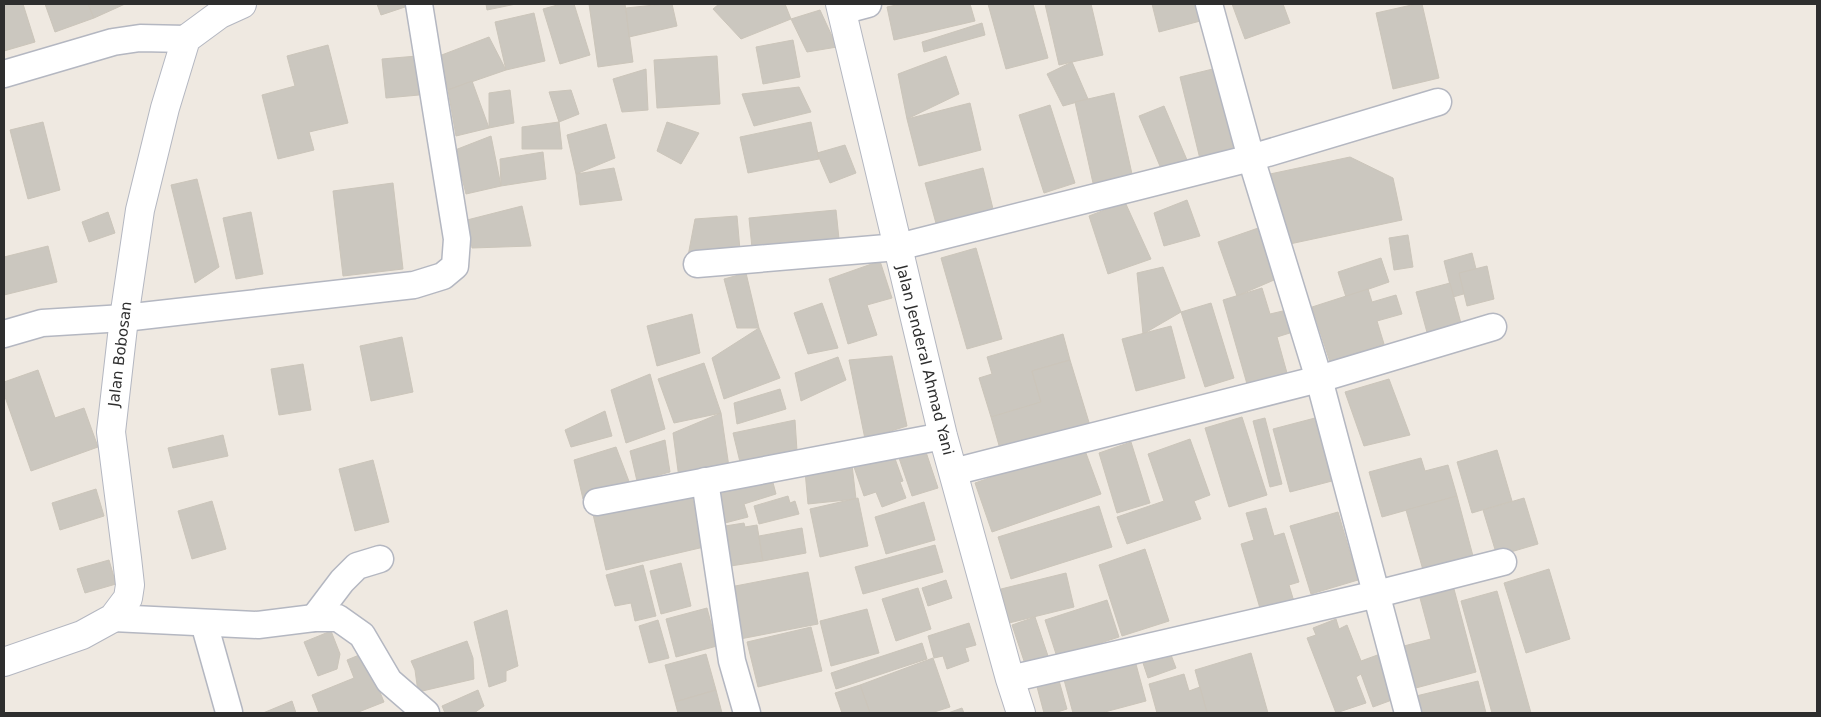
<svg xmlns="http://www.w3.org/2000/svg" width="1821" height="717" font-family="'DejaVu Sans',sans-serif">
	<rect width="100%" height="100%" fill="#efe9e1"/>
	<!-- building -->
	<g fill="#cbc7bf" stroke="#cbc5ba">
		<polygon points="4,4 23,4 35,42 4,51"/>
		<polygon points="45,4 88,4 94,18 55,32"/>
		<polygon points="88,4 125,4 94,18"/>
		<polygon points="377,4 411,4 411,5 381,15"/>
		<polygon points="486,4 516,4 487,10"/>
		<polygon points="561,4 574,4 590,55 560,64 543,9"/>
		<polygon points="589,4 625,4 633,62 598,67"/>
		<polygon points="664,4 672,4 677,26 629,37 626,8"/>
		<polygon points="719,4 785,4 791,19 741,39 713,9"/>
		<polygon points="901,4 970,4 975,21 894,40 887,7"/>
		<polygon points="988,4 1033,4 1048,58 1006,69"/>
		<polygon points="1045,4 1091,4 1103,55 1059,65"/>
		<polygon points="1152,4 1200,4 1204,20 1159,32"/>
		<polygon points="1232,4 1283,4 1290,23 1245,39"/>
		<polygon points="1416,4 1422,4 1439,78 1393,89 1376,13"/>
		<polygon points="820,10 837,47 807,52 791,19"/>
		<polygon points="534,13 545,61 506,70 495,22"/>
		<polygon points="982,23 985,35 924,52 922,42"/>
		<polygon points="489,37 506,70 448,90 439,56"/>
		<polygon points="793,40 800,77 763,84 756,47"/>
		<polygon points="328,45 348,123 309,132 314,150 278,159 262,95 295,86 287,56"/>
		<polygon points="417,56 419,95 386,98 382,59"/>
		<polygon points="717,56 720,104 657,108 654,60"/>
		<polygon points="946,56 959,94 907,119 898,74"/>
		<polygon points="1072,62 1088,99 1063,106 1047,74"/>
		<polygon points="1221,67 1240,149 1200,159 1180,77"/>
		<polygon points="646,69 648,110 622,112 613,79"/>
		<polygon points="472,81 489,128 456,136 448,90"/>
		<polygon points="799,87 811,112 754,126 742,94"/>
		<polygon points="510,90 514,123 489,128 489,93"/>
		<polygon points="571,90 579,114 559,122 549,92"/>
		<polygon points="1114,93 1132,174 1093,183 1075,102"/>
		<polygon points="970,103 981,150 919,166 907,119"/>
		<polygon points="1050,105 1075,183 1044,193 1019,115"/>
		<polygon points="1164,106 1187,160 1162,171 1139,116"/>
		<polygon points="43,122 60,190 28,199 10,130"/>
		<polygon points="559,122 562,149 522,149 522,127"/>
		<polygon points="667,122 699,133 681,164 657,151"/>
		<polygon points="811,122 819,159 748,173 740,137"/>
		<polygon points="606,124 615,158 576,174 567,135"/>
		<polygon points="491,136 501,186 466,194 455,150"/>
		<polygon points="845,145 856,173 830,183 817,153"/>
		<polygon points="543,152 546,179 501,186 500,159"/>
		<polygon points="1350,157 1393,178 1402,220 1285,245 1270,174"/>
		<polygon points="614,168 622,200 580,205 576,174"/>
		<polygon points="983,168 994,213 937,227 925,183"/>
		<polygon points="197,179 219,267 195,283 171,185"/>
		<polygon points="393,183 403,269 343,276 333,191"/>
		<polygon points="1187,200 1200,236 1164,246 1154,213"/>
		<polygon points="1125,202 1151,259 1108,274 1089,216"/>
		<polygon points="522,206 531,246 472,248 467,220"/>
		<polygon points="836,210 839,239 752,248 749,218"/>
		<polygon points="108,212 115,233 89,242 82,222"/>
		<polygon points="251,212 263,274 236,279 223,218"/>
		<polygon points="737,216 740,250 688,256 695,219"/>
		<polygon points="1264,226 1281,277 1237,296 1218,242"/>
		<polygon points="1408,235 1413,267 1394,270 1389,238"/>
		<polygon points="48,246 57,282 4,295 4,257"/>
		<polygon points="976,248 1002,339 967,349 941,258"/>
		<polygon points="1472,253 1481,289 1453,297 1444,261"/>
		<polygon points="1381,258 1389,282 1346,297 1338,272"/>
		<polygon points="880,261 892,298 867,305 877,335 848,344 829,279"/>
		<polygon points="1487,266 1494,299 1467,306 1459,273"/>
		<polygon points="1163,267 1181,312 1143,334 1137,273"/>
		<polygon points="746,273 759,328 737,328 724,279"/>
		<polygon points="1450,283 1462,327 1428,336 1416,292"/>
		<polygon points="1262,288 1270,314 1287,310 1293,332 1277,337 1287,373 1247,384 1223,300"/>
		<polygon points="1368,289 1372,302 1396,295 1402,314 1377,321 1384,344 1330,362 1312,307"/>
		<polygon points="822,303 838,348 808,354 794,313"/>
		<polygon points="1211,303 1234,378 1205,387 1181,312"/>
		<polygon points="692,314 700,353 657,366 647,326"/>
		<polygon points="1171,326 1185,378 1136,391 1122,339"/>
		<polygon points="759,328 780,378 724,399 712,358"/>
		<polygon points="1063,334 1070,360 1032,371 1041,402 991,417 979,378 992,374 987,357"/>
		<polygon points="402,337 413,392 371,401 360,346"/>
		<polygon points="892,356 907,426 865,439 849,360"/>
		<polygon points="838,357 846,380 801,401 795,373"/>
		<polygon points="1070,360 1091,429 1002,456 991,417 1041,402 1032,371"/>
		<polygon points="704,363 721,413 674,423 658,379"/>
		<polygon points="303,364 311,410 279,415 271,369"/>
		<polygon points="38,370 55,418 84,408 98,447 31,471 4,394 4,382"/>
		<polygon points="650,374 665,429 626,443 611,390"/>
		<polygon points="1389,379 1410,435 1364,446 1345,392"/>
		<polygon points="780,389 786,409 737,424 734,403"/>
		<polygon points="605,411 612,436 571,447 565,430"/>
		<polygon points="721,413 729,467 679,478 673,433"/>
		<polygon points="1242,417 1267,495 1229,507 1205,428"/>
		<polygon points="1265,418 1282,484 1270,487 1253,421"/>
		<polygon points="1315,418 1332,481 1290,492 1273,429"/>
		<polygon points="795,420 797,451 740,462 733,433"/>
		<polygon points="223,435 228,456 173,468 168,448"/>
		<polygon points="1190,439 1210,495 1194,501 1201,519 1127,544 1117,517 1164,501 1148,454"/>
		<polygon points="665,440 670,472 637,481 630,451"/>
		<polygon points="1131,442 1150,503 1117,513 1099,453"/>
		<polygon points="1083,445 1101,494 992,532 975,483"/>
		<polygon points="924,446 938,488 912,496 898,455"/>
		<polygon points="616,447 633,492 583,499 574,460"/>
		<polygon points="1497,450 1512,501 1472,513 1457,462"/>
		<polygon points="893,453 903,481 900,482 906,498 882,507 876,492 864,496 854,467"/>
		<polygon points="1421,458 1425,471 1448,465 1457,496 1382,517 1369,472"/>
		<polygon points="373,460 389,522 355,531 339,469"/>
		<polygon points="852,465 856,499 808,504 805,471"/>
		<polygon points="771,475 776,494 744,504 748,517 721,524 712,492"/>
		<polygon points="690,487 704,547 606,570 592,510"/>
		<polygon points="96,489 104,516 60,530 52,503"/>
		<polygon points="788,496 790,503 795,501 799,514 759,524 754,506"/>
		<polygon points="1457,496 1473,556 1423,570 1406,510"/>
		<polygon points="858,498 868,546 820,557 810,509"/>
		<polygon points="1524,498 1538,544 1497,556 1483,510"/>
		<polygon points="212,501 226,549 192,559 178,511"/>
		<polygon points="924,502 935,540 886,554 875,517"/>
		<polygon points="1099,506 1112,547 1011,579 998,537"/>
		<polygon points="1266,508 1274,536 1284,533 1299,582 1289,585 1295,605 1262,615 1241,544 1254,540 1246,513"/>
		<polygon points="1338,512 1358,580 1311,594 1290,526"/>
		<polygon points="744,523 745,527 757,525 763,561 724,567 719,538 727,536 725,526"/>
		<polygon points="802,528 806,553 763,561 759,536"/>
		<polygon points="935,545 943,572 863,594 855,567"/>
		<polygon points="1145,549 1169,621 1122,636 1099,565"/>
		<polygon points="109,560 116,584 85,593 77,569"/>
		<polygon points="681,563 691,606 661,614 650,571"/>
		<polygon points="643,565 656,616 635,621 631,603 615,606 606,575"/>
		<polygon points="1549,569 1570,639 1526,653 1504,583"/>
		<polygon points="808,572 818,624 740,639 730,587"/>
		<polygon points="1066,573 1074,607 1009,623 1001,589"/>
		<polygon points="946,580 952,598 928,606 922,588"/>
		<polygon points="918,588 931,629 896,641 882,599"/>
		<polygon points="1454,589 1476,672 1412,689 1400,647 1431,639 1420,598"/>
		<polygon points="1497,591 1531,713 1492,713 1461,601"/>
		<polygon points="1107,600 1119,637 1057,657 1045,620"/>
		<polygon points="707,608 717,646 676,657 666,619"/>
		<polygon points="867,609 879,653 831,666 820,621"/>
		<polygon points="507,610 518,666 506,671 506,681 489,687 474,622"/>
		<polygon points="1035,617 1048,656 1025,664 1012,625"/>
		<polygon points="1336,619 1339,629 1347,625 1361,661 1383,653 1400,697 1373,707 1361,674 1356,677 1366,703 1336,713 1307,638 1316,635 1313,628"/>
		<polygon points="658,620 669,658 649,663 639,626"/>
		<polygon points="969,623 976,645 965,648 969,661 947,669 943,656 934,658 928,636"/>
		<polygon points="811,627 822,671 758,687 747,642"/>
		<polygon points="331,631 340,654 337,669 318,676 304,642"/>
		<polygon points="467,641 473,658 474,679 418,692 415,670 411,661"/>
		<polygon points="922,643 927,659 836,689 831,673"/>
		<polygon points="1168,647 1176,668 1148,678 1141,657"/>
		<polygon points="364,653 384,702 356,713 319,713 312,695 354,678 347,660"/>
		<polygon points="1251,653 1268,713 1207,713 1195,670"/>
		<polygon points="706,654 716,690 675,702 665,665"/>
		<polygon points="1134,657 1146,701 1101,713 1073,713 1063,676"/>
		<polygon points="933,658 950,707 931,713 870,713 860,685"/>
		<polygon points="1184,674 1189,691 1200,687 1207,713 1157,713 1149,684"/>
		<polygon points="1058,677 1067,709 1054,713 1044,713 1036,683"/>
		<polygon points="1478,681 1486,713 1416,713 1412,697"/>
		<polygon points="860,685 870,713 842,713 835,693"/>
		<polygon points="478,690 484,706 474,713 445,713 442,706"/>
		<polygon points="716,690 722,713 678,713 675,702"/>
		<polygon points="292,701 296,713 263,713"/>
		<polygon points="962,708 964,713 948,713"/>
	</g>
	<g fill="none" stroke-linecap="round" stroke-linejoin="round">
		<!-- minor casing -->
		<g stroke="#b4b7c1" stroke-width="29">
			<g id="minor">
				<polyline points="1209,4 1251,158 1319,379 1408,713"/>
				<polyline points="842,11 868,4"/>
				<polyline points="4,74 113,42 140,38 186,39"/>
				<polyline points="697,264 898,247 1251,158 1438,102"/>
				<polyline points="4,334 42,323 124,318 414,285 443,276 455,266 457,239 419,4"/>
				<polyline points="953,472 1319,379 1493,327"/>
				<polyline points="705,481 732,661 747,713"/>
				<polyline points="597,502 943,436"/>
				<polyline points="113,618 258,625 314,618 338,618 362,635 389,681 426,713"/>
				<polyline points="314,618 342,581 357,566 380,559"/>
				<polyline points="204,623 229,712"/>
				<polyline points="1010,679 1377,594 1503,562"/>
			</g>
		</g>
		<!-- tertiary casing -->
		<g stroke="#b4b7c1" stroke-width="30">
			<polyline id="tertiary" points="4,662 82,635 113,618 128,598 130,585 127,558 111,432 124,318 140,210 165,108 186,39 220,14 242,4"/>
		</g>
		<!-- secondary casing -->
		<g stroke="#b4b7c1" stroke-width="30">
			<polyline id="secondary" points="840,4 943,436 1010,679 1021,713"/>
		</g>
		<!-- minor -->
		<use href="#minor" stroke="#fff" stroke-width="26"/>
		<!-- tertiary -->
		<use href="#tertiary" stroke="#fff" stroke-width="28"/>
		<!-- secondary -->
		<use href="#secondary" stroke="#fff" stroke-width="28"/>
	</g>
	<g text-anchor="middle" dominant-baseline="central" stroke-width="4.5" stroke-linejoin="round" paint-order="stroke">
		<!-- street labels -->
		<g font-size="15" fill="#2e2e2e" stroke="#fff">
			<text transform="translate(120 354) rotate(-83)">Jalan Bobosan</text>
			<text transform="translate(925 360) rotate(76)">Jalan Jenderal Ahmad Yani</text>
		</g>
	</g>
	<!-- border -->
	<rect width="1821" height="717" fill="none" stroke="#2e2e2e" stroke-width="10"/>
</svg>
